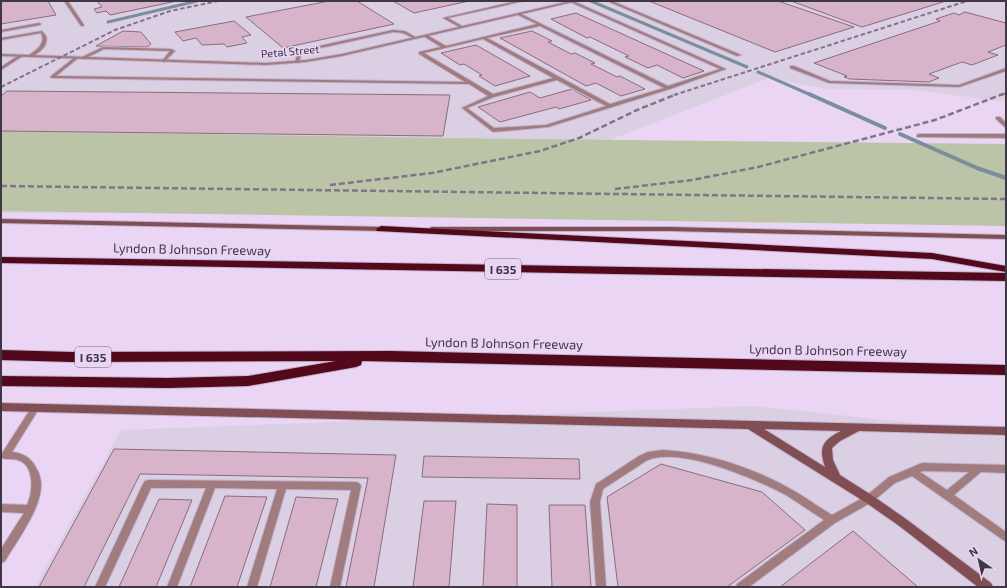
<svg xmlns="http://www.w3.org/2000/svg" width="1007" height="588" font-family="'Exo 2',sans-serif">
	<rect width="100%" height="100%" fill="#ead5f5"/>
	<!-- industrial -->
	<g fill="#dacfe3">
		<polygon points="1,1 1006,1 1006,102 914,90 827,89 769,78 422,213 1,213"/>
		<polygon points="755,406 1006,433 1006,587 35,587 121,430"/>
	</g>
	<!-- green -->
	<polygon fill="#bbc4a6" points="1,131 446,138 1006,144 1006,226 1,211"/>
	<g fill="none" stroke-linecap="round" stroke-linejoin="round">
		<!-- stream-far1 -->
		<g stroke="#7a8e9e" stroke-width="3">
			<polyline points="591,1 747,67"/>
			<polyline points="108,22 197,1"/>
			<polyline points="758,72 811,95"/>
		</g>
		<!-- stream -->
		<g stroke="#7a8e9e" stroke-width="4">
			<polyline points="809,94 885,128"/>
			<polyline points="900,134 977,168 1006,178"/>
		</g>
	</g>
	<!-- building -->
	<g fill="#d7b4c9" stroke="#8b6c7e">
		<polygon points="1,1 48,1 56,15 1,24"/>
		<polygon points="97,1 177,1 110,15 106,11 97,13 94,9 102,7"/>
		<polygon points="329,1 357,1 394,24 283,48 246,17"/>
		<polygon points="393,1 469,1 414,13"/>
		<polygon points="649,1 778,1 854,27 775,52"/>
		<polygon points="791,1 946,1 862,27"/>
		<polygon points="965,12 1006,23 1006,45 988,52 998,55 972,65 962,62 929,74 939,78 929,82 850,79 844,77 847,76 814,63 940,21 936,19 954,13 959,15"/>
		<polygon points="576,13 704,71 683,78 657,65 648,68 625,57 629,56 590,37 587,38 551,19"/>
		<polygon points="234,21 251,35 242,37 247,43 227,47 224,44 202,45 196,38 183,41 175,32"/>
		<polygon points="123,31 141,32 151,44 147,47 96,46"/>
		<polygon points="532,31 552,41 548,42 571,54 575,53 595,63 591,64 617,77 620,76 645,89 621,96 596,83 586,86 500,38"/>
		<polygon points="476,45 530,76 495,86 479,76 482,75 464,64 460,65 441,53"/>
		<polygon points="572,89 591,100 559,109 556,107 500,122 478,107 530,92 540,98"/>
		<polygon points="7,91 450,95 443,136 1,131 1,96"/>
		<polygon points="114,449 396,455 374,587 346,587 368,478 140,474 84,587 39,587"/>
		<polygon points="424,456 579,459 580,479 422,477"/>
		<polygon points="661,464 762,492 805,530 727,587 618,587 607,497"/>
		<polygon points="225,496 267,497 237,587 190,587"/>
		<polygon points="296,497 338,499 316,587 270,587"/>
		<polygon points="159,499 192,500 156,587 119,587"/>
		<polygon points="424,501 456,501 449,587 413,587"/>
		<polygon points="487,504 517,505 517,587 483,587"/>
		<polygon points="549,505 585,505 591,587 552,587"/>
		<polygon points="853,531 918,587 780,587"/>
	</g>
	<g fill="none" stroke-linecap="round" stroke-linejoin="round">
		<!-- lane casing -->
		<g stroke="#c4b2ce" stroke-width="2">
			<g id="lane">
				<polygon points="64,1 68,1 84,25 83,26 81,26"/>
				<polygon points="517,1 524,1 448,18 462,26 462,28 461,28 443,18"/>
				<path d="M568 1H573L726 69 670 89 548 127 493 132 462 108 488 96 469 84 52 78 50 77 75 57H77V59L56 76 465 82 419 54V52L441 47 425 37V35H427L446 46 537 24 518 15 517 14 519 13 668 86 720 69ZM540 26 664 88 610 104 487 38ZM483 39 553 78 493 94 424 53ZM557 80 606 106 546 125 494 128 467 108 494 97Z"/>
				<polygon points="607,1 612,1 741,55 737,56"/>
				<polygon points="39,23 41,24 40,25 1,32 1,30"/>
				<polygon points="393,30 405,31 417,38 415,39 403,33 393,32 307,51 301,54 299,63 295,62 298,52 305,49"/>
				<path d="M42 31 46 36C49 46 39 53 31 57L29 56V55C37 50 46 43 41 33L1 40V38Z"/>
				<polygon points="103,47 171,49 175,51 164,62 162,61 170,51 104,49 84,59 80,58"/>
				<polygon points="19,55 23,56 1,70 1,67"/>
				<polygon points="790,66 794,66 830,81 959,85 1006,68 1006,71 959,87 829,83 790,68"/>
				<polygon points="996,117 1000,117 1006,123 1006,128 996,119"/>
				<polygon points="919,134 1006,134 1006,138 917,137 917,135"/>
				<path d="M36 404 39 405 40 407 12 452C22 453 30 457 35 466 37 469 39 473 40 477 47 502 17 540 5 561L1 563V549L24 513 1 512V504L27 505C33 492 35 465 18 460 12 458 7 460 2 458L1 455 33 405Z"/>
				<path d="M662 450C707 452 757 469 796 492 808 499 820 508 832 515L866 496 889 477 922 463 1006 465V473L981 472 954 495 1006 532V541L1003 540 912 476 895 483 872 502 835 523 749 587H736L737 584 824 520C811 512 799 503 786 495 755 479 678 445 646 461L603 489 600 502 606 587H596L590 502 596 484 639 456 648 452ZM923 471 969 472 947 490 920 472Z"/>
				<polygon points="148,480 356,482 359,483 361,486 340,587 330,587 351,490 286,489 257,587 247,587 277,489 215,488 177,587 167,587 206,488 151,488 105,587 95,587 143,484 145,481"/>
			</g>
		</g>
		<!-- street casing -->
		<g stroke="#c4b2ce" stroke-width="2">
			<polygon id="street" points="570,1 577,1 342,56 306,62 266,65 1,56 1,54 266,63 306,60 342,54"/>
		</g>
		<!-- secondary casing -->
		<g stroke="#c4b2ce" stroke-width="2">
			<g id="secondary">
				<polygon points="1,219 386,227 390,229 386,231 1,223"/>
				<polygon points="431,227 670,227 1006,235 1006,239 670,231 434,231 430,229"/>
				<path d="M1 403 1006 427V435L859 431 840 441 832 448 833 460 840 475 873 496 906 519 991 583 993 587H978L898 525 865 502 748 429 1 411ZM764 429 841 431C823 440 818 447 825 467Z"/>
			</g>
		</g>
		<!-- highway casing -->
		<g stroke="#c4b2ce" stroke-width="2">
			<g id="highway">
				<polygon points="381,226 932,253 1006,266 1006,272 932,259 377,231 376,229"/>
				<polygon points="1,257 1006,273 1006,281 1,263"/>
				<polygon points="1,350 72,352 391,351 1006,365 1006,375 362,361 361,365 356,367 248,386 168,388 1,386 1,376 168,378 248,376 336,361 72,362 1,360"/>
			</g>
		</g>
		<!-- lane -->
		<use href="#lane" fill="#a17c7f" fill-rule="evenodd"/>
		<!-- street -->
		<use href="#street" fill="#a17c7f" fill-rule="evenodd"/>
		<!-- secondary -->
		<use href="#secondary" fill="#814e53" fill-rule="evenodd"/>
		<!-- highway -->
		<use href="#highway" fill="#52091c" fill-rule="evenodd"/>
		<!-- rail-far1 -->
		<g stroke="#817488" stroke-width="2" stroke-dasharray="4.5 2.5" stroke-linecap="butt">
			<polyline points="1,87 115,30 170,11 218,1"/>
			<polyline points="674,95 967,1"/>
			<polyline points="1001,95 1006,93"/>
		</g>
		<!-- rail -->
		<g stroke="#817488" stroke-width="2.5" stroke-dasharray="6 3" stroke-linecap="butt">
			<polyline points="330,185 432,173 540,151 579,138 637,110 677,94"/>
			<polyline points="1,186 1006,199"/>
			<polyline points="615,189 692,180 758,167 935,120 1003,94"/>
		</g>
	</g>
	<g text-anchor="middle" dominant-baseline="central" stroke-width="3" stroke-linejoin="round" paint-order="stroke">
		<!-- far-street labels -->
		<g font-size="11" fill="#3f3744" stroke="#ead5f5">
			<text transform="translate(290 51) rotate(-5)">Petal Street</text>
		</g>
		<!-- shield labels -->
		<g fill="#ead5f5" stroke="#726679" stroke-width="1">
			<rect x="485" y="259" width="36" height="20" rx="3"/>
			<rect x="75" y="347" width="36" height="20" rx="3"/>
		</g>
		<g font-size="12" font-weight="bold" fill="#3f3744">
			<text x="503" y="269">I 635</text>
			<text x="93" y="357">I 635</text>
		</g>
		<!-- street labels -->
		<g font-size="13" fill="#3f3744" stroke="#ead5f5">
			<text transform="translate(192 249) rotate(1)">Lyndon B Johnson Freeway</text>
			<text transform="translate(504 343) rotate(1)">Lyndon B Johnson Freeway</text>
			<text transform="translate(828 350) rotate(1)">Lyndon B Johnson Freeway</text>
		</g>
	</g>
	<!-- border -->
	<rect width="1007" height="588" fill="none" stroke="#3f3744" stroke-width="4"/>
	<!-- north arrow -->
	<g transform="translate(979 560) rotate(326)" stroke="#ead5f5" stroke-width="3" paint-order="stroke">
	<path d="M0-3L7 15L0 10L-7 15Z" fill="#3f3744"/>
	<text y="-6" font-size="11" font-weight="bold" text-anchor="middle" fill="#3f3744">N</text>
	</g>
</svg>
